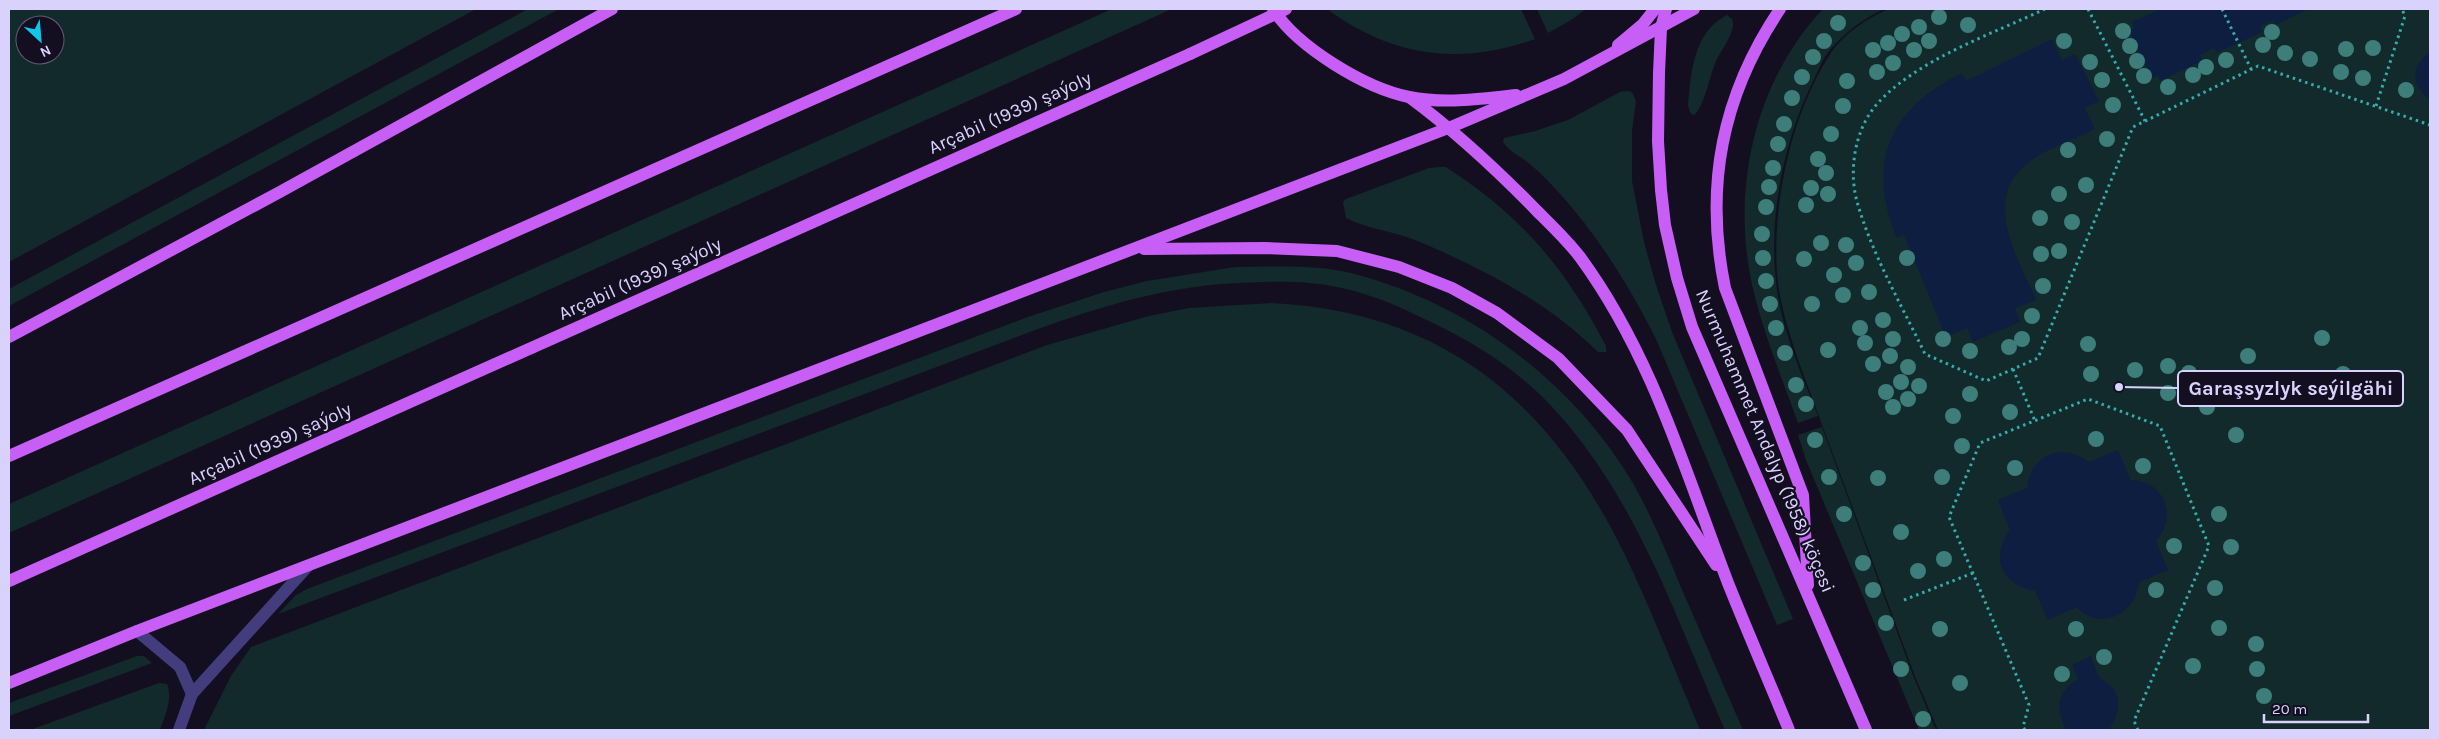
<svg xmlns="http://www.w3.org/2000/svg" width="2439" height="739" font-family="Karla,sans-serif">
	<rect width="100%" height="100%" fill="#130f21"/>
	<!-- green -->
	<g fill="#122a2b" fill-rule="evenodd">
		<path d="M9 9H476L9 262ZM25 25H55V55H25Z"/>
		<polygon points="528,9 559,9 9,306 9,289"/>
		<polygon points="1112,9 1172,9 9,533 9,504"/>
		<path d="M1327 9H1521L1535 39C1460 66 1392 57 1327 9Z"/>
		<polygon points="1537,9 1586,9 1571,20 1548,33"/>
		<path d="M1823 9H1884C1864 18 1844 33 1830 50 1823 57 1820 68 1815 77 1786 135 1770 206 1775 271 1778 322 1800 370 1818 416L1798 423C1783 381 1766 340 1755 297 1729 198 1752 84 1823 9Z"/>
		<path d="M1888 9H2430V730H1938L1916 679 1797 357C1788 329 1779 302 1777 272 1772 203 1792 111 1831 53 1843 34 1868 18 1888 9Z"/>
		<path d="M1727 15 1732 19C1737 31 1721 50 1716 61 1710 74 1704 108 1694 115L1691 114 1688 106C1691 73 1693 32 1727 15Z"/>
		<path d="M1628 91 1632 92 1636 101 1632 131V181L1644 242 1656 285 1672 332 1793 619 1777 625 1656 339C1630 287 1600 239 1562 196 1551 184 1539 171 1526 161 1518 155 1509 151 1503 142L1504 138 1535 131 1568 120 1620 92Z"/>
		<path d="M1439 167H1446C1521 216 1565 267 1606 346V352H1598C1546 301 1482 268 1415 240 1393 231 1367 229 1346 218L1343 202 1346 199 1429 168Z"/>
		<path d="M1235 267C1272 267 1314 264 1351 273 1468 303 1573 381 1634 485 1652 517 1666 551 1680 585 1701 633 1722 682 1743 730H1725C1686 641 1652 543 1596 462 1552 398 1507 359 1437 325 1407 310 1375 295 1342 288 1316 282 1290 281 1264 282 1179 283 1117 301 1038 329L278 614 296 595 307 589 1028 317 1104 292 1147 281Z"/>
		<path d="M1272 303C1444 312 1550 402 1624 553 1652 611 1675 671 1700 730H204L231 676 251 647 1047 345 1149 316 1189 308Z"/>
		<polygon points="1822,427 1914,678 1936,730 1919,730 1806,460 1798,435"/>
		<polygon points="137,656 144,656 152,663 9,716 9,703"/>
		<path d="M159 683 167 684C173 699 165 716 160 730H30Z"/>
	</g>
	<!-- water -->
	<g fill="#0e1e41">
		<polygon points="2160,9 2309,9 2275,25 2273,20 2260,26 2262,32 2217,53 2214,48 2200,55 2203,60 2160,81 2158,75 2152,78 2129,30 2134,28 2132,22"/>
		<path d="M2052 39 2062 60 2075 54 2099 101 2085 108 2095 129C2073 140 2046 148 2027 164 1981 199 2019 260 2036 300L2015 308 2020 322 1973 342 1967 328 1946 337 1904 235 1897 238C1865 163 1890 108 1962 73L1966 81Z"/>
		<path d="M2430 52V100C2411 85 2410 67 2430 52Z"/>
		<path d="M2118 450 2131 480C2165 481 2178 516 2156 541L2168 570 2139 582C2137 613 2100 633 2077 607L2048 620 2035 591C2002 585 1989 558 2010 530L1998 500 2027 488C2030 454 2063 442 2089 462Z"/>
		<path d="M2091 656C2094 663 2096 672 2100 678 2103 681 2107 682 2110 685 2123 697 2119 715 2110 728L2111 730H2066C2056 707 2055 693 2078 679L2072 665Z"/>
	</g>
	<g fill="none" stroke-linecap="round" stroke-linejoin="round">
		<!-- path -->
		<g stroke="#35acad" stroke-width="3" stroke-dasharray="2.5 4" stroke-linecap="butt">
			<path d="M2045 9C1992 34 1916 60 1877 104 1854 130 1848 173 1858 205 1873 256 1902 306 1925 354L1986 381 2038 358 2133 127 2258 66 2430 125"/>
			<polyline points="2088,9 2145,121"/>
			<polyline points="2222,9 2251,69"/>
			<polyline points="2376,106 2405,16 2402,9"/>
			<polyline points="2013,369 2035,421"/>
			<polyline points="1904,600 1973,573"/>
			<polyline points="2025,730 2023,727 2029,705 1949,517 1980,443 2088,399 2160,426 2209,546 2134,721 2138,730"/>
		</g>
		<!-- minor -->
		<g stroke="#433d7e" stroke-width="12">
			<polyline points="137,631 180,667 192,694"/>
			<polyline points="179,730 192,694 308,566"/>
		</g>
		<!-- major -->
		<g stroke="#c75ff6" stroke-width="12">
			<path d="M1273 9C1297 47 1365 88 1409 97 1444 104 1481 99 1516 95"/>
			<polyline points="1666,9 1661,28 1659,73 1658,141 1661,190 1665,225 1677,278 1692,327 1866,730"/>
			<path d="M1780 9C1722 95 1704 186 1725 288L1803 495 1808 585"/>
			<polyline points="1618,45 1643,24 1655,9"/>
			<path d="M1409 97C1455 131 1496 169 1536 210 1551 225 1567 240 1580 257 1652 355 1685 471 1728 583 1748 633 1769 681 1789 730"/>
			<polyline points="1144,249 1265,248 1337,251 1399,267 1452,288 1497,313 1558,358 1627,430 1716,565"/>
			<polyline points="9,337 278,193 612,9"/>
			<polyline points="9,456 1016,9"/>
			<polyline points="9,581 1190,54"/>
			<polyline points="9,683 137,631 1451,127 1564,79 1694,9"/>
		</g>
		<!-- major-bridge -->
		<polyline stroke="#c75ff6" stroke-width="12" points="1190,54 1286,9"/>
	</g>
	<!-- trees -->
	<g fill="#3e7e7a">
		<circle cx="1939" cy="17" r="8"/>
		<circle cx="1838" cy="23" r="8"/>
		<circle cx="1968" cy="25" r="8"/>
		<circle cx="1919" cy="27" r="8"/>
		<circle cx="2123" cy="31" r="8"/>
		<circle cx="2272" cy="32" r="8"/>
		<circle cx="1902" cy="34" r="8"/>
		<circle cx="1824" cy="41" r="8"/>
		<circle cx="1929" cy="41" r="8"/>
		<circle cx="2064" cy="41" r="8"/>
		<circle cx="1888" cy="43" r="8"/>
		<circle cx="2263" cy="45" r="8"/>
		<circle cx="2130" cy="46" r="8"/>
		<circle cx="2373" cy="48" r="8"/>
		<circle cx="2346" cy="49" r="8"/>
		<circle cx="1873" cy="50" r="8"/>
		<circle cx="1914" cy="50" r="8"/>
		<circle cx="2285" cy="53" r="8"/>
		<circle cx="1813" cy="57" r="8"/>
		<circle cx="2310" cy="59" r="8"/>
		<circle cx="2226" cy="60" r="8"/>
		<circle cx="2137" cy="61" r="8"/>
		<circle cx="2090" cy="62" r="8"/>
		<circle cx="1893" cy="63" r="8"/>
		<circle cx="2206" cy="67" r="8"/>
		<circle cx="1877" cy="72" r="8"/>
		<circle cx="2341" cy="72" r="8"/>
		<circle cx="2193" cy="75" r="8"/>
		<circle cx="2144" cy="76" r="8"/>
		<circle cx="1802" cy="77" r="8"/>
		<circle cx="2363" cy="78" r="8"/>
		<circle cx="2102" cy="80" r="8"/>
		<circle cx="1847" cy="81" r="8"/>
		<circle cx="2168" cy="87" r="8"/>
		<circle cx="2406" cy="90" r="8"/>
		<circle cx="1792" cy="98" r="8"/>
		<circle cx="2113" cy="105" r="8"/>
		<circle cx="1843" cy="106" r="8"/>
		<circle cx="1784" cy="124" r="8"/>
		<circle cx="1831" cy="134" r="8"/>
		<circle cx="2107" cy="139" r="8"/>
		<circle cx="1778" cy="144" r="8"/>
		<circle cx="2068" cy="150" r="8"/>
		<circle cx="1818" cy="159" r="8"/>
		<circle cx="1773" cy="168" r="8"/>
		<circle cx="1826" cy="173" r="8"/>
		<circle cx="2086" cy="185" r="8"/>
		<circle cx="1769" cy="187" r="8"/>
		<circle cx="1811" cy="188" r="8"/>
		<circle cx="1828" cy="194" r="8"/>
		<circle cx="2059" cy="194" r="8"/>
		<circle cx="1806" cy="205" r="8"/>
		<circle cx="1766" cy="207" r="8"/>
		<circle cx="2040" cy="218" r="8"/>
		<circle cx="2072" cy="222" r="8"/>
		<circle cx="1762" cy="234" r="8"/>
		<circle cx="1821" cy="243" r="8"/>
		<circle cx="1846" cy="245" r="8"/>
		<circle cx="2059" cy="251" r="8"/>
		<circle cx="2041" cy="254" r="8"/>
		<circle cx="1763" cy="258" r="8"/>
		<circle cx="1907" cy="258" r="8"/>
		<circle cx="1804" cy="259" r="8"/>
		<circle cx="1856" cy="263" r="8"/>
		<circle cx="1834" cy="275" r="8"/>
		<circle cx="1766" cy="281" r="8"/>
		<circle cx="2043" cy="286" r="8"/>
		<circle cx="1869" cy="292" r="8"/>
		<circle cx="1843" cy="295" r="8"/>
		<circle cx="1770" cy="304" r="8"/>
		<circle cx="1812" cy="304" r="8"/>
		<circle cx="2032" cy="316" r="8"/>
		<circle cx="1883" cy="320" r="8"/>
		<circle cx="1776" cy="328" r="8"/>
		<circle cx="1860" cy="328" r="8"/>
		<circle cx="2322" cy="338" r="8"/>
		<circle cx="1893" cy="339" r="8"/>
		<circle cx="1943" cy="339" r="8"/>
		<circle cx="2022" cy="339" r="8"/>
		<circle cx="1865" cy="343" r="8"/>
		<circle cx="2088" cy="344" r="8"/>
		<circle cx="2009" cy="347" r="8"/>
		<circle cx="1828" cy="350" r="8"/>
		<circle cx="1970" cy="351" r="8"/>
		<circle cx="1785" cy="353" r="8"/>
		<circle cx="1890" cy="356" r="8"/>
		<circle cx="2248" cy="356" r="8"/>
		<circle cx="1873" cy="364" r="8"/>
		<circle cx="2168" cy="366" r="8"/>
		<circle cx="1908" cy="367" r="8"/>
		<circle cx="2135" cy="370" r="8"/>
		<circle cx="2189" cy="373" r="8"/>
		<circle cx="2091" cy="374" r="8"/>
		<circle cx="2343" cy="374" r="8"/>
		<circle cx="1901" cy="382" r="8"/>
		<circle cx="1796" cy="385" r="8"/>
		<circle cx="1919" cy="386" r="8"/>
		<circle cx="1886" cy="392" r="8"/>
		<circle cx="2168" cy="393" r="8"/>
		<circle cx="1970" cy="394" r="8"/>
		<circle cx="1908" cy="399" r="8"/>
		<circle cx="1806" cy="404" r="8"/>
		<circle cx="1893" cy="407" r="8"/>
		<circle cx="2207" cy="407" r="8"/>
		<circle cx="2010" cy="412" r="8"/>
		<circle cx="1953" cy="416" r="8"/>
		<circle cx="2236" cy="435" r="8"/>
		<circle cx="2096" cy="439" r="8"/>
		<circle cx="1815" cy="440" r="8"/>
		<circle cx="1962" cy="446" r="8"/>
		<circle cx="2143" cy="466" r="8"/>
		<circle cx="2015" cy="468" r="8"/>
		<circle cx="1829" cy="477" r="8"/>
		<circle cx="1942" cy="477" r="8"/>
		<circle cx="1878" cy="478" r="8"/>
		<circle cx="1844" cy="514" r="8"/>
		<circle cx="2219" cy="514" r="8"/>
		<circle cx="1901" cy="532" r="8"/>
		<circle cx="2174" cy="546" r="8"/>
		<circle cx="2231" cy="547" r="8"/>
		<circle cx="1944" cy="559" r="8"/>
		<circle cx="1863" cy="563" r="8"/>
		<circle cx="1918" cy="571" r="8"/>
		<circle cx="2215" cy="588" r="8"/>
		<circle cx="1873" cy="590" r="8"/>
		<circle cx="2156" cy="590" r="8"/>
		<circle cx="1886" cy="623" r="8"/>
		<circle cx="2219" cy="628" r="8"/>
		<circle cx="1940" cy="629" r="8"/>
		<circle cx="2076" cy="629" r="8"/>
		<circle cx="2256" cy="644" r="8"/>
		<circle cx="2104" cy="657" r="8"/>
		<circle cx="2193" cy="666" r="8"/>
		<circle cx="1901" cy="669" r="8"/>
		<circle cx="2257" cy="669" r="8"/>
		<circle cx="2062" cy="674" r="8"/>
		<circle cx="1960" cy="683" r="8"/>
		<circle cx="2264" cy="696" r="8"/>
		<circle cx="1923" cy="719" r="8"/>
	</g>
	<g text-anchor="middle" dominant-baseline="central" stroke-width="4.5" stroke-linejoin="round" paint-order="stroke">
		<!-- street labels -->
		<g font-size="19" fill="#d9d2fc" stroke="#130f21">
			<text transform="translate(1010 113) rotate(-24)">Arçabil (1939) şaýoly</text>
			<text transform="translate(640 279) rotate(-24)">Arçabil (1939) şaýoly</text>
			<text transform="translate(1765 441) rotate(67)">Nurmuhammet Andalyp (1958) köçesi</text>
			<text transform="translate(270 444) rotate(-24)">Arçabil (1939) şaýoly</text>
		</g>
	</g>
	<!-- callouts -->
	<path fill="none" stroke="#d9d2fc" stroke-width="2" d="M2119 387L2178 388"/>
	<circle fill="#d9d2fc" stroke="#130f21" stroke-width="2" cx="2119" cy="387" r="5"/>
	<rect fill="#130f21" stroke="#d9d2fc" stroke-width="2" x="2178" y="371" width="225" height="35" rx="5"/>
	<g font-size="20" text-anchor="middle" font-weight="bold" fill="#d9d2fc">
		<text x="2291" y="395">Garaşsyzlyk seýilgähi</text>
	</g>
	<!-- border -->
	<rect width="2439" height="739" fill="none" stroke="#d9d2fc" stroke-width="20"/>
	<!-- north arrow -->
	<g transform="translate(40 40) rotate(154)"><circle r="24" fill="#130f21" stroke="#625d79"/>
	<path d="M0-4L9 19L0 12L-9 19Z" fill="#0ec7ec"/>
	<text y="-8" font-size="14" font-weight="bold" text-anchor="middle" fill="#d9d2fc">N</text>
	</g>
	<!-- scale -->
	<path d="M2264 714v8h104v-8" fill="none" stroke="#d9d2fc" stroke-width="2.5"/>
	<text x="2272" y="714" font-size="15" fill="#d9d2fc" stroke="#130f21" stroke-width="4" paint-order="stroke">20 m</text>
</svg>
